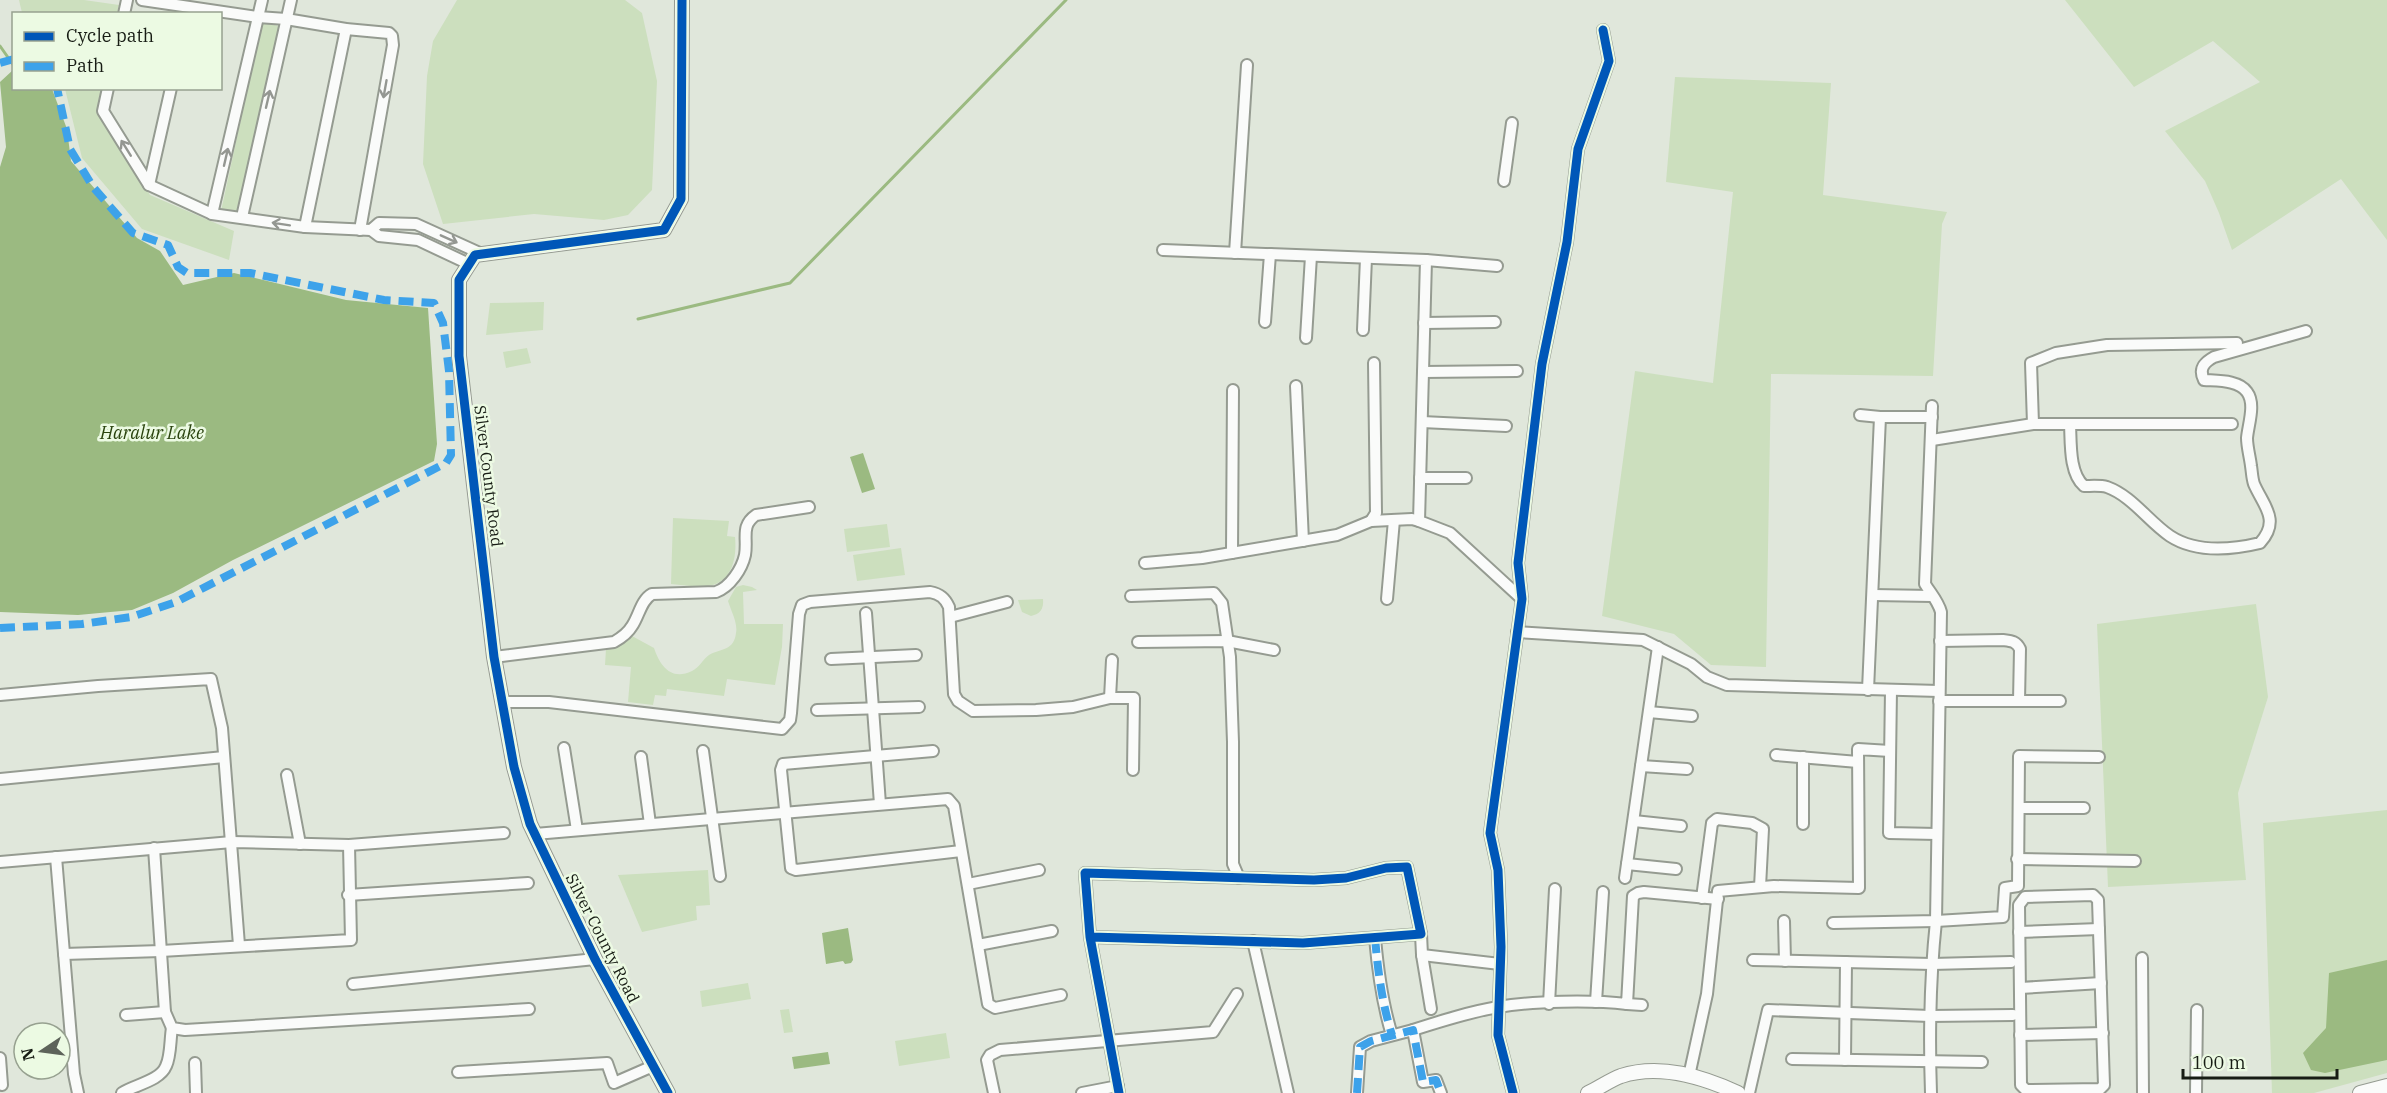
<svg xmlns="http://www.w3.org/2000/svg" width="2387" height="1093" font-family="'IBM Plex Serif',serif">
	<rect width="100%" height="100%" fill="#e0e7db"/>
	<!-- green -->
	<g fill="#ccdfbe">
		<polygon points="19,0 84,0 119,5 117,13 22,13"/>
		<polygon points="457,0 625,0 642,13 657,81 652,190 628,215 604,220 534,214 443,224 423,164 427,76 433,41"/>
		<polygon points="2065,0 2387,0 2387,240 2341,179 2232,250 2219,213 2205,181 2165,131 2260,82 2213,41 2134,87"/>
		<polygon points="262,22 279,26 237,214 221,211"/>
		<polygon points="1675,77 1831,83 1823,195 1947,212 1942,224 1933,376 1771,374 1766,667 1711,665 1674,634 1602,616 1635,371 1713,383 1733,192 1666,182"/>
		<polygon points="65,89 102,89 98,109 150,195 234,231 229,260 142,229 82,158"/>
		<polygon points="544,302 543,330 486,335 490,303"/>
		<polygon points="527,348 531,363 506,368 503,352"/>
		<path d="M673 518 729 521 727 536 735 537C737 556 733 582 709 586 698 588 683 585 671 584Z"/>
		<polygon points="887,524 890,547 847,552 844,529"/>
		<polygon points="901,548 905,575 857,581 853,555"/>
		<path d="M743 585 752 587 757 590 743 592 744 624H783L782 647 775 685 727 679 724 696 667 689 666 696 655 695 653 705 628 702 631 667 605 665 606 649 617 647 632 636 654 648C660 666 671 681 692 671 699 668 703 659 709 655 721 648 734 651 736 633 738 623 731 611 728 601L736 587Z"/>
		<path d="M1043 599C1044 609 1040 614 1031 616L1022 612 1018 600Z"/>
		<polygon points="2256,604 2268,697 2238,793 2246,880 2108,887 2097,624"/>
		<polygon points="2387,810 2387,1073 2314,1093 2272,1093 2263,823"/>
		<polygon points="708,870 710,905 696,906 697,920 642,932 618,875"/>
		<polygon points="748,983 751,999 702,1007 700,991"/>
		<polygon points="789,1009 793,1032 784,1033 780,1010"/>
		<polygon points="946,1033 950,1058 899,1066 895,1041"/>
	</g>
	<!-- water -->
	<g fill="#9bba81">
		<polygon points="13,70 14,88 52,89 67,129 71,161 137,238 160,251 183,285 234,273 346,300 428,308 437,444 434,461 233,560 173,593 132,610 78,615 0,612 0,167 6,147 0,82"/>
		<polygon points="863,453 875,489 862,493 850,457"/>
		<polygon points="848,928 853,960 851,963 845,964 843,961 826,964 822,933"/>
		<polygon points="2387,960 2387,1060 2325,1073 2311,1070 2303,1053 2326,1028 2329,973"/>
		<polygon points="828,1052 830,1064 794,1069 792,1057"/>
	</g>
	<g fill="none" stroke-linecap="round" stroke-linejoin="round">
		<!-- stream -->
		<g stroke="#9bba81" stroke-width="3">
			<polyline points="0,46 14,66"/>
			<polyline points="638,319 790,283 1066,0"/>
		</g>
		<!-- minor casing -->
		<g stroke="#959b91" stroke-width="14">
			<g id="minor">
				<polyline points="142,0 258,17 286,19 346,29 389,33 392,36 393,45 360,230"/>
				<polyline points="124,14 127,0"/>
				<polyline points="108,88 103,111 149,185 212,214 305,227 371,230 379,223 416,224 482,254"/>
				<polyline points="1504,181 1512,123"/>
				<polyline points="149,185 171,88"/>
				<polyline points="212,214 262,0"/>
				<polyline points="242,217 291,0"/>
				<polyline points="305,227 346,29"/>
				<polyline points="371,230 379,236 418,240 469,264"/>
				<polyline points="1163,250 1426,260 1419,521 1450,533 1522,599"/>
				<polyline points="1235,253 1247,65"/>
				<polyline points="1426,260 1497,266"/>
				<polyline points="1265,322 1270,254"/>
				<polyline points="1424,323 1495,322"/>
				<polyline points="1363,330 1366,258"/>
				<polyline points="1306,338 1311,256"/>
				<polyline points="1423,372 1517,371"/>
				<polyline points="1296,386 1303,541"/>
				<polyline points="1860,415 1880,417"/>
				<polyline points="1422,422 1506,426"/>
				<polyline points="2033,424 2031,363 2056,353 2107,345 2237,343"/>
				<path d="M2070 424C2071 443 2069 473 2084 486 2091 486 2100 485 2107 487 2132 496 2148 521 2170 536 2196 553 2231 550 2260 543 2281 520 2263 505 2254 484 2252 478 2252 472 2251 466 2250 457 2247 447 2247 438 2248 425 2256 404 2247 392 2239 380 2218 381 2204 380 2198 368 2205 362 2214 357L2306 331"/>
				<polyline points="1932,440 2033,424 2232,424"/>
				<polyline points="1420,478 1466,478"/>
				<polyline points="1371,521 1376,513 1374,363"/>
				<polyline points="1232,553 1233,390"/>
				<polyline points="1145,563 1202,558 1337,535 1371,521 1412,519 1419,521"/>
				<polyline points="1873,595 1932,596"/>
				<polyline points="1131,596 1214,593 1222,603 1230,657 1233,742 1233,864 1239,878"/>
				<polyline points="1387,599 1394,520"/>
				<polyline points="866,613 880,804"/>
				<polyline points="950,617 1007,602"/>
				<polyline points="1517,632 1643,640 1691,664 1707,677 1727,685 1939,691"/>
				<path d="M1940 641 2003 640C2011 641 2016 641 2020 649L2019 701"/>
				<polyline points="1138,642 1227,641 1274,650"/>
				<path d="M494 657 614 642C621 638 628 633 632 626 639 616 641 600 652 594L716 592C730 587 742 569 745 555 748 538 740 526 756 515L809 507"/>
				<polyline points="831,659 916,655"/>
				<polyline points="1868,690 1880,417 1932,417"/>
				<polyline points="1891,690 1889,833 1937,834"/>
				<polyline points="0,695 98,686 211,679 222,728 239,945"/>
				<polyline points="1110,698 1112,660"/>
				<polyline points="1939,701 2060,701"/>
				<path d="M503 702H549L782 729 790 720 791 713 799 614 802 605 810 602 930 592C940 594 945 598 949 607L954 694 958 701 973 711 1036 710 1073 707 1110 698H1134L1133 770"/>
				<polyline points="817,710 919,707"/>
				<polyline points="1649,712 1692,716"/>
				<polyline points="564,748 577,830"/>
				<polyline points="703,751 720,876"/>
				<polyline points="933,751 783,764 781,770 791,868 796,870 961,851"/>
				<polyline points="1776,755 1858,762"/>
				<polyline points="641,757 650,824"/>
				<polyline points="1641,766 1687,769"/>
				<polyline points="287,775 300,844"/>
				<polyline points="0,779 224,757"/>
				<polyline points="2019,808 2084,808"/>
				<polyline points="1634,821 1681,826"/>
				<polyline points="1803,824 1803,757"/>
				<polyline points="535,834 948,799 954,806 988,1004 995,1008 1061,995"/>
				<polyline points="154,848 165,1012 172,1028 185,1030 529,1009"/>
				<polyline points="56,857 74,1074 78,1093"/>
				<polyline points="2017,859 2135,861"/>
				<polyline points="0,862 232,842 349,845 504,833"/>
				<polyline points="1627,864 1676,869"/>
				<polyline points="1625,878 1658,647"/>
				<polyline points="968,884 1039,870"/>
				<polyline points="348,895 528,883"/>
				<polygon points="2093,895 2098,900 2104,1085 2100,1089 2026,1090 2021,1085 2019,905 2025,897"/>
				<polyline points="1702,898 1712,823 1717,819 1752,823 1763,829 1760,887"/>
				<polyline points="1784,921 1785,961"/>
				<polyline points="1833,923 1936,921 2003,917 2005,888 2018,886 2019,756 2099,757"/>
				<polyline points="2019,932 2099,929"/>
				<polyline points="1421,934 1422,955 1500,964"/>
				<polyline points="1090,937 1303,943 1421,934 1407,867 1386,868 1346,878 1314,880 1085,873 1090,937 1119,1093"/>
				<path d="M1375 938C1378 972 1382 1003 1392 1035"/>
				<polyline points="1253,941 1288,1093"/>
				<polyline points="978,945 1052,931"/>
				<polyline points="64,954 161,951 351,940 349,845"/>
				<polyline points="1422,955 1431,1009"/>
				<polyline points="2142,958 2143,1093"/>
				<polyline points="1753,960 1932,964 2011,962"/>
				<polyline points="353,984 595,959"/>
				<polyline points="2020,988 2101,983"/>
				<polyline points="1596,1002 1603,892"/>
				<polyline points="1549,1004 1555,889"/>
				<polyline points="1627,1004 1642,1005"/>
				<polyline points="126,1015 165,1012"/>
				<path d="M1413 1030C1441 1021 1469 1012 1498 1007 1533 1001 1591 1000 1627 1004L1633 896 1638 893 1644 892 1718 899"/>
				<polyline points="2020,1035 2103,1033"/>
				<polyline points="0,1058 2,1085"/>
				<polyline points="1792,1059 1982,1062"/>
				<polyline points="1845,1060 1846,962"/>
				<polyline points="195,1063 196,1093"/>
				<polyline points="458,1072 607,1063 614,1083 653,1066"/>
				<polyline points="1689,1076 1707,994 1718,891 1774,886 1859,888 1858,749 1890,751"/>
				<path d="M122 1093C134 1085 160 1081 166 1066 171 1056 170 1039 172 1028"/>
				<polyline points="994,1093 987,1060 990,1055 1000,1050 1213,1032 1237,994"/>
				<polyline points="1082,1093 1118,1086"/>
				<polyline points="1357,1093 1360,1047 1371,1041 1413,1030 1423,1082 1436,1080 1441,1093"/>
				<polyline points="1513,1093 1498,1035 1501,947 1498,870 1490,833 1522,599 1518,563 1542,364 1567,242 1578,149 1609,61 1603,30"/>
				<polyline points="1749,1093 1768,1010 1930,1016 2013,1015"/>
				<path d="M1931 1093C1929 1036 1930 978 1936 921L1941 612C1938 601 1931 594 1925 584L1932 406"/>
				<polyline points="2196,1093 2197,1010"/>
			</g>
		</g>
		<!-- tertiary casing -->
		<g stroke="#959b91" stroke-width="16">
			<g id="tertiary">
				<polyline points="668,1093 595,959 530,824 514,767 494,657 459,356 459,280 475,255 664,230 681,199 682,0"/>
				<path d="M1588 1093C1599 1088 1610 1080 1621 1076 1660 1063 1703 1077 1738 1093"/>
				<polyline points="2360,1093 2387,1086"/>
			</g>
		</g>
		<!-- minor -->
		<use href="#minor" stroke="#fafbfa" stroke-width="10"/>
		<!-- tertiary -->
		<use href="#tertiary" stroke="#fafbfa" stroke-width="14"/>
		<!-- quiet -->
		<g stroke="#3da2ea" stroke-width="8" stroke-dasharray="15 8" stroke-linecap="butt">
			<polyline points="0,63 14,59"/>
			<polyline points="0,628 82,624 131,617 176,602 446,463 451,455 449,371 443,323 434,303 384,300 250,273 187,273 178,267 168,245 133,233 93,187 70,149 57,88"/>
			<path d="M1375 938C1378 972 1382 1003 1392 1035"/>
			<polyline points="1357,1093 1360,1047 1371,1041 1413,1030 1423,1082 1436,1080 1441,1093"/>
		</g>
		<!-- cycleway casing -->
		<g stroke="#ecfae3" stroke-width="13">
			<g id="cycleway">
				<polyline points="1090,937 1303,943 1421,934 1407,867 1386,868 1346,878 1314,880 1085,873 1090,937 1119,1093"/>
				<polyline points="668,1093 595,959 530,824 514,767 494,657 459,356 459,280 475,255 664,230 681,199 682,0"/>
				<polyline points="1513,1093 1498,1035 1501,947 1498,870 1490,833 1522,599 1518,563 1542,364 1567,242 1578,149 1609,61 1603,30"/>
			</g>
		</g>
		<!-- cycleway -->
		<use href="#cycleway" stroke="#0057b8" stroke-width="9"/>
	</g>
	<!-- one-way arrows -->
	<defs><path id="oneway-shaft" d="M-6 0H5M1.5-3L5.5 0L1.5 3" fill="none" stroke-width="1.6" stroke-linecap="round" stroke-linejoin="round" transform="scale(1.5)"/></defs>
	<g stroke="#949792">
		<use href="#oneway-shaft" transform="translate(385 89) rotate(100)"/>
		<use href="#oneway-shaft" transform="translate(268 99) rotate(-77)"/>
		<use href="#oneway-shaft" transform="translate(126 148) rotate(-122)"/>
		<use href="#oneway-shaft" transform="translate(226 157) rotate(-77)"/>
		<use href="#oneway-shaft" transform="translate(281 224) rotate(-171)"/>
		<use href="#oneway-shaft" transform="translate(449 239) rotate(24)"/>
	</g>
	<g text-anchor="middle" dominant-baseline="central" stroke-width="5" stroke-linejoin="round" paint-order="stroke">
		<!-- street labels -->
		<g font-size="16" fill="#171c14" stroke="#ecfae3">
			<text transform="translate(489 476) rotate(83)">Silver County Road</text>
			<text transform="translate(603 938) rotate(63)">Silver County Road</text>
		</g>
		<!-- water labels -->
		<g font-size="18" font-style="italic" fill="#2a440e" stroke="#ecfae3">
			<text x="152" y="432">Haralur Lake</text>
		</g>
	</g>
	<!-- legend -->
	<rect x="12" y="12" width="210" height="78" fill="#ecfae3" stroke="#97a190" stroke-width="1.5"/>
	<rect x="24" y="32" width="30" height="9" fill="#0057b8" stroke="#97a190" stroke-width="1.5"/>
	<text x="66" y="42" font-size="18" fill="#171c14">Cycle path</text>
	<rect x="24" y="62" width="30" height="9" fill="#3da2ea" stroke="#97a190" stroke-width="1.5"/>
	<text x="66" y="72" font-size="18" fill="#171c14">Path</text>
	<!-- north arrow -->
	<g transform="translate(42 1051) rotate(257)"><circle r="28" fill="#ecfae3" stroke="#97a190" stroke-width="1.5"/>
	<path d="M0-4.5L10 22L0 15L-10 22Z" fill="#5d635a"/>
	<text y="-9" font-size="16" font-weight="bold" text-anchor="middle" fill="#171c14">N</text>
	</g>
	<!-- scale -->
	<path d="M2183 1069v9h154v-9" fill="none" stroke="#171c14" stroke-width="3"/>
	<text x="2192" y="1069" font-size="18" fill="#171c14" stroke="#ecfae3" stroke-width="4.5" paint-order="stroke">100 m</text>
</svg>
